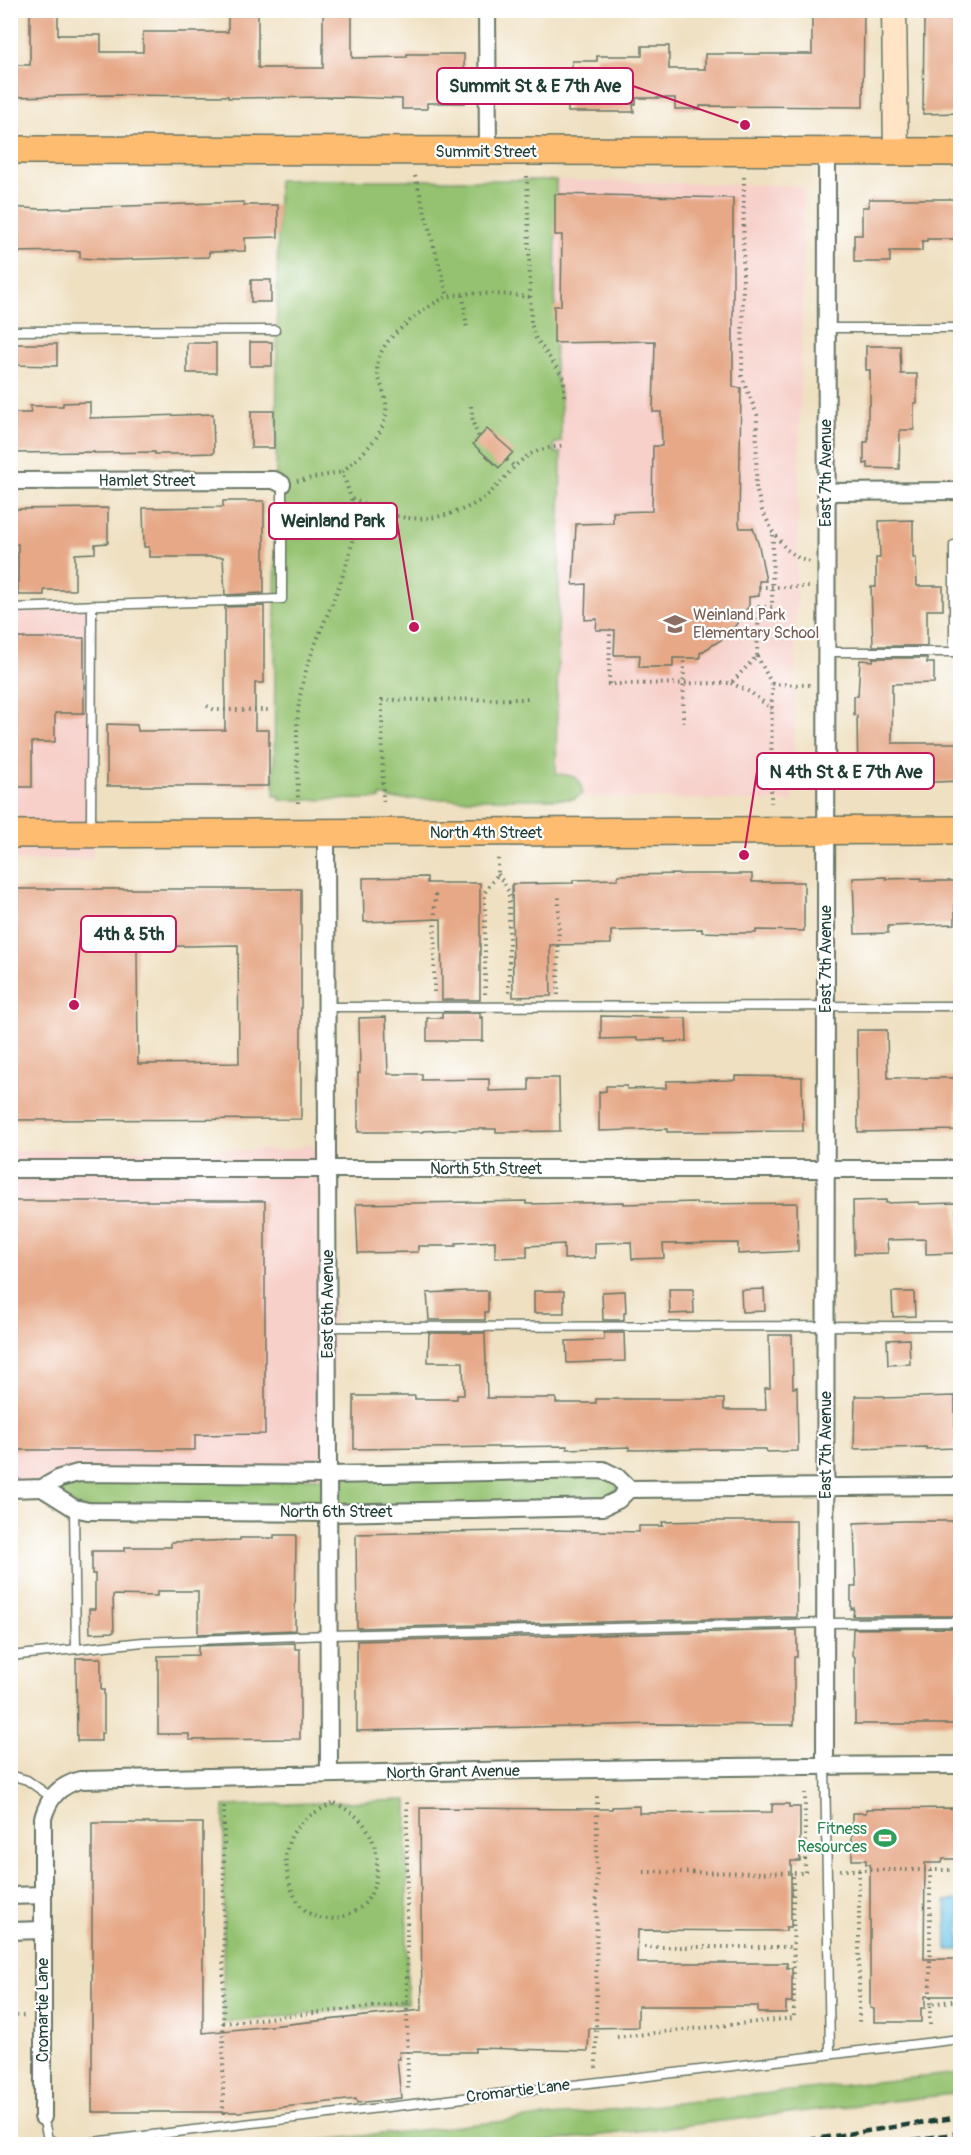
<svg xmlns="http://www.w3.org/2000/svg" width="971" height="2155" font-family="Pangolin,sans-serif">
	<rect width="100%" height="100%" fill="#fff"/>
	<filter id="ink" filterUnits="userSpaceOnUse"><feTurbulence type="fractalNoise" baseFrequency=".0167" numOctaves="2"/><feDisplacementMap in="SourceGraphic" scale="12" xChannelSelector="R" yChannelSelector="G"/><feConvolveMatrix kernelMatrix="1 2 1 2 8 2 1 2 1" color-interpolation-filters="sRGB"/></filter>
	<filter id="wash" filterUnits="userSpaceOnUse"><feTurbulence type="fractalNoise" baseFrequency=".008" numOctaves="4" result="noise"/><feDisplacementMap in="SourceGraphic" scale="24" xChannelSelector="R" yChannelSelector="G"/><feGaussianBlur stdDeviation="1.35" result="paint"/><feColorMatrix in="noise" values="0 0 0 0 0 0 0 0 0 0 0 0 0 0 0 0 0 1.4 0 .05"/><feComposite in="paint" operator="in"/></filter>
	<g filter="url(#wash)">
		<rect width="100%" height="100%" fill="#efe0c1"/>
		<!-- built -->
		<g fill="#f7d0ca">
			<polygon points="556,180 804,186 793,802 552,796"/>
			<polygon points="92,605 93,859 11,861 10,606"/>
			<polygon points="310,1143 333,1171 333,1489 11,1489 11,1150 286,1150 307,1145"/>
		</g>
		<!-- green -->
		<g fill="#94c270" stroke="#5a8052" stroke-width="1.5">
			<path d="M278 180H556L555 374C563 395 561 420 561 442L554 444 555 453H561L556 774C571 775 583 776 582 794L574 799H389V796H380V799L280 800V796H274Z"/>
			<polygon points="617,1477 618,1500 88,1511 42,1488 60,1478"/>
			<polygon points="407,1800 407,2003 223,2023 224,1806"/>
			<polygon points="960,2073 960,2093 527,2144 287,2144"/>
		</g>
		<!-- water -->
		<polygon fill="#6bc4e8" stroke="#45808e" stroke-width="1.5" points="960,1900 960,1950 947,1950 946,1901"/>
		<g id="blocks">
			<!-- building -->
			<g fill="#e6a887" fill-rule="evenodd">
				<polygon points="30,10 58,10 58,35 101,35 101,52 143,52 143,32 228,32 228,10 258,10 258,68 323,68 323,10 352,10 352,58 407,57 407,54 464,54 465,103 427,103 427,109 402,109 402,99 347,97 228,98 228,96 110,95 10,97 10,65 30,65"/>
				<polygon points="812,10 864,10 863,107 700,106 700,109 675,109 675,98 636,98 636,104 633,104 634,112 568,112 568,72 572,72 572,61 597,61 597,56 642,56 642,46 669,46 669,69 705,69 705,54 812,54"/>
				<polygon points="924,19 960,19 960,113 923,114"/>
				<polygon points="555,194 733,198 733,387 741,388 739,523 740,528 753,528 759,546 766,581 759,581 759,596 749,597 749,606 733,629 721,640 700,653 700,658 673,658 673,667 639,667 640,655 614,655 615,630 596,630 597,619 585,620 586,584 573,585 576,524 613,523 613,512 652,511 653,446 662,446 661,412 653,412 655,341 554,343 554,306 561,306 562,235 555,235"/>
				<polygon points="869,199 956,199 956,205 960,205 960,239 927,239 927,241 922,241 922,251 890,251 890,262 854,262 854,235 862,235 862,207 869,207"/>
				<polygon points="244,202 244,205 278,205 278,237 245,238 245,251 209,252 209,257 113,260 80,258 80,251 10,252 10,207 40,209"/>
				<rect x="251" y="280" width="20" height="22"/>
				<rect x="250" y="342" width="22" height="24"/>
				<rect x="187" y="343" width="29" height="30"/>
				<polygon points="10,344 57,344 57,366 10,365"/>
				<polygon points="866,346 900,346 901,374 917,374 917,403 914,403 914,430 900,430 899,469 868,468 868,463 864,464 864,442 868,442 868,405 870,405 870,370 866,370"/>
				<polygon points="90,402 90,418 213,414 214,453 181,454 155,454 155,452 94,453 94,452 10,453 10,413 31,413 30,406 63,406 63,403"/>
				<rect x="251" y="411" width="23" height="37"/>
				<polygon points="487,429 513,452 499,468 473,444"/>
				<polygon points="223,501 264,501 264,593 225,595 223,557 149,557 149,547 144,547 143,508 223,507"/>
				<polygon points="108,508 108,543 95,544 95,553 75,554 75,590 44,590 44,595 18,595 18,544 10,544 10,509"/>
				<polygon points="913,520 913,558 916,558 917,586 943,586 943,610 927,610 927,646 873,646 871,587 876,587 876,558 880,558 879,521"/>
				<polygon points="264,606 264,683 255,683 255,730 269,730 269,786 107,786 107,724 137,725 138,731 225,730 225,607"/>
				<polygon points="10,638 84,638 84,713 55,713 55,742 32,742 32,787 10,787"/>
				<polygon points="873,658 927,658 927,663 934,663 934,683 892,684 892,743 960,743 960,781 858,785 857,716 854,715 854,696 858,696 860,660 873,661"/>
				<polygon points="690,874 752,874 752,882 804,882 804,931 756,930 756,933 732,933 702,932 702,929 611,931 611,944 550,945 551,996 513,997 512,884 573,883 573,880 618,879 618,875"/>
				<polygon points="427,877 427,883 480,883 480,1000 442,1000 441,919 364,922 363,878"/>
				<polygon points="886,877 886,879 921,878 921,881 955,881 955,924 888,926 888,933 855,934 853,878"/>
				<path d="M10 889H301V1119L10 1120ZM238 945 239 1063 138 1064 137 947Z"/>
				<polygon points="442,1013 480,1013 480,1018 483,1017 483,1041 427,1041 427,1018 442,1018"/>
				<polygon points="601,1016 686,1018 687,1041 665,1042 665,1039 637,1040 637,1038 601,1039"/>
				<polygon points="386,1017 388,1074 422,1074 422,1080 489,1079 489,1091 529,1090 529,1078 559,1078 560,1131 496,1132 496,1129 467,1129 423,1131 423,1132 358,1132 358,1073 360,1073 359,1018"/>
				<polygon points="857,1030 887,1030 888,1078 956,1078 957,1130 858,1132"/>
				<polygon points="735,1076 802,1077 803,1131 667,1132 667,1129 599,1131 599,1092 606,1091 606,1086 627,1086 627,1089 666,1088 666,1081 735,1080"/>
				<polygon points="886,1200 886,1203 919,1202 919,1204 956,1203 958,1253 926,1254 926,1239 887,1240 888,1253 854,1254 853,1201"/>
				<polygon points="10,1201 265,1201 265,1434 195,1435 195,1450 10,1450"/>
				<polygon points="526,1201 526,1204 624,1202 624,1204 696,1202 696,1204 797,1203 798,1251 738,1254 738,1243 663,1244 664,1258 632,1259 631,1242 595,1243 595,1258 564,1259 564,1244 527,1246 527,1257 495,1258 495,1241 456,1243 456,1246 418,1246 418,1252 358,1253 356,1204"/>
				<polygon points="669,1289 693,1289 694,1313 670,1314"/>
				<polygon points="764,1289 765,1311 742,1312 741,1290"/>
				<polygon points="465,1291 488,1291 488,1312 485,1312 485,1320 429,1320 427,1293"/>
				<rect x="534" y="1291" width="30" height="22"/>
				<polygon points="625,1291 626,1313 624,1313 624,1320 603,1320 602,1292"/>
				<polygon points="892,1292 914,1292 915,1316 893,1317"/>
				<polygon points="429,1333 485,1333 487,1398 556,1398 556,1403 596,1403 596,1399 724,1399 724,1410 766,1410 765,1388 770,1388 769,1335 792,1335 793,1388 797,1387 798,1451 767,1452 766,1449 732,1449 629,1450 629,1447 567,1449 567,1446 354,1449 354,1396 415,1396 415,1399 457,1399 457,1395 464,1395 463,1362 428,1362"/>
				<polygon points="604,1333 624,1333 625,1361 567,1363 566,1341 601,1340 604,1340"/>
				<polygon points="909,1339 910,1364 888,1365 887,1340"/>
				<polygon points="855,1396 884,1396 884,1398 955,1396 955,1448 926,1449 926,1447 854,1449"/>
				<polygon points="711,1521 796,1521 797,1617 357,1628 356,1534 552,1530 639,1532 639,1526 663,1526 662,1522"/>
				<polygon points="904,1521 960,1521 960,1569 958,1569 958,1616 853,1616 854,1608 851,1609 851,1587 856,1587 854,1523"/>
				<polygon points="274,1535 296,1535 295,1630 198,1634 198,1591 157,1591 157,1596 113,1595 114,1632 90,1633 89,1609 95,1609 95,1574 92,1574 92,1551 125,1551 125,1547 171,1547 171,1542 240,1540 240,1538 274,1538"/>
				<polygon points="958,1628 958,1724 855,1724 855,1657 852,1656 853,1629"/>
				<polygon points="797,1630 797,1657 794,1657 794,1725 656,1724 357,1731 357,1641"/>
				<polygon points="295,1643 295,1649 300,1649 300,1739 189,1740 189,1734 158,1734 158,1656 198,1655 198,1646"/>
				<polygon points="76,1658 101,1658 101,1690 104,1690 104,1733 101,1733 101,1741 77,1741"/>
				<polygon points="772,1804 789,1804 789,1807 800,1807 800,1861 791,1861 791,1927 786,1927 786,1931 638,1930 637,1963 787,1963 787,1968 792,1968 792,2002 786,2002 786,2013 758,2013 758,2006 638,2006 638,2027 589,2028 588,2051 475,2048 475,2052 399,2052 400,2059 397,2059 401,2098 357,2103 356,2099 239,2112 92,2112 92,1823 203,1823 203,2033 422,2010 420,1808 612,1809 612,1807 639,1806 639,1813 772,1812"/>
				<polygon points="957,1808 957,1813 960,1813 960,1859 943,1859 942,1863 925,1863 924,1959 960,1959 960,1996 925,1996 925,2008 921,2008 921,2022 874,2022 874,2009 870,2008 870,1864 866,1864 866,1860 852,1860 852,1813 866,1813 866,1809"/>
			</g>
		</g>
	</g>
	<g filter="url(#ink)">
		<use href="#blocks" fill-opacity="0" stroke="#687665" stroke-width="1.5"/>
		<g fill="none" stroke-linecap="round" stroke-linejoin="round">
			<!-- lane casing -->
			<g stroke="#687665" stroke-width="11">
				<g id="lane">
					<polyline points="826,328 960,328"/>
					<polyline points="10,331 275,330"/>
					<polyline points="954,545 954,652"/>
					<polyline points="10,608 282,599 282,484"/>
					<polyline points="826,652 960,652"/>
					<polyline points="91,830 92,605"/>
					<polyline points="327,1007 960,1006"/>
					<polyline points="328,1327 960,1326"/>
					<polyline points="74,1508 76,1649"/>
					<polyline points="10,1656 143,1642 329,1635 825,1623 960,1622"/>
					<polyline points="825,1765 830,2053"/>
					<polyline points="10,1775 27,1780 51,1797"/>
					<polyline points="43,2117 48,2139 58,2143 69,2144"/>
					<polyline points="76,2144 960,2039"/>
				</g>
			</g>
			<!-- street casing -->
			<g stroke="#687665" stroke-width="20">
				<g id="street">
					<polyline points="487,10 488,152"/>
					<polyline points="10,481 274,480 282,484"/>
					<polyline points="826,492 960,491"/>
					<polyline points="326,834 329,1774"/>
					<polyline points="10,1169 960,1169"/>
					<polyline points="42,1488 74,1508 88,1511 329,1513 603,1507 618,1500 629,1489 960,1486"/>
					<polyline points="10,1489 42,1488 60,1478 78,1473 329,1475 603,1470 617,1477 629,1489"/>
					<polyline points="825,1765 827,152"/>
					<polyline points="10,1896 43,1895"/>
					<polyline points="10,1931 43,1930"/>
					<path d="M43 2117V1818C49 1797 59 1786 80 1780 373 1773 667 1766 960 1765"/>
				</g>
			</g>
			<!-- secondary casing -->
			<g stroke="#687665" stroke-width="27">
				<polyline id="secondary" points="894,10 896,152"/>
			</g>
			<!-- primary casing -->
			<g stroke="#687665" stroke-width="30">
				<g id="primary">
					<polyline points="10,150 960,152"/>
					<polyline points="10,834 960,830"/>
				</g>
			</g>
			<!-- path -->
			<g stroke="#687665" stroke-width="4" stroke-dasharray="1.5 4.5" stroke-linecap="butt">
				<polyline points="415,176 448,297"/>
				<polyline points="527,176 531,323 535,337 564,378 564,397"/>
				<polyline points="744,177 742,376 757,415 756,488 762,510 773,532 786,549 800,559 810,562"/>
				<polyline points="463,295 467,330"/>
				<polyline points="471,406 473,423 479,438"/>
				<polyline points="507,460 515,467"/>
				<polyline points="297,481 342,472"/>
				<path d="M352 499C370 506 389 516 408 518 435 521 470 511 490 493 503 481 514 464 529 455 540 449 553 447 565 445"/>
				<polyline points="759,587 810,587"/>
				<polyline points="757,656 772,684 771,803"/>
				<polyline points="731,683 750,692 772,709"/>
				<polyline points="607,684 731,683 757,656 759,607 772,607 773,532"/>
				<polyline points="609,684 610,630"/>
				<polyline points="772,684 810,685"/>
				<polyline points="207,706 215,710 272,710"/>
				<polyline points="683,723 684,658"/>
				<polyline points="383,802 382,700 532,699"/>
				<path d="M298 803C298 762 293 718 304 678 316 630 354 570 354 521 354 504 348 488 342 472 364 452 393 430 385 397 382 384 375 374 378 361 382 345 393 335 405 325 417 314 432 303 447 297 470 290 507 295 530 297"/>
				<polyline points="498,874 509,892 509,993"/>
				<polyline points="434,992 435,891"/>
				<polyline points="485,994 485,892 498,874 498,858"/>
				<polyline points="558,995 559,893"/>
				<path d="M335 1803C348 1810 359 1816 367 1829 380 1848 381 1884 365 1903 359 1910 350 1914 341 1917 302 1928 286 1889 286 1857 287 1828 311 1812 335 1803Z"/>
				<polyline points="840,1870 960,1870"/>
				<polyline points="859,1870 859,2022"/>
				<polyline points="644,1872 805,1873 805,1793"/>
				<polyline points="644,1947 793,1947"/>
				<polyline points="407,2003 408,2092"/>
				<polyline points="930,2004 930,1870"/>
				<polyline points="10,2016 24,2016"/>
				<polyline points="223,2023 407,2003 407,1800"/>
				<polyline points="930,2025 930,2004 960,2000"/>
				<polyline points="617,2037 794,2018 793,1873"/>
				<polyline points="596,2068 597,1796"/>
				<polyline points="223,2114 224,1806"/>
			</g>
			<!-- lane -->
			<use href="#lane" stroke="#fff" stroke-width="8"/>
			<!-- street -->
			<use href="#street" stroke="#fff" stroke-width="16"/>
			<!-- secondary -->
			<use href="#secondary" stroke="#ffe4c6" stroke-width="24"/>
			<!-- primary -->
			<use href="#primary" stroke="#febc70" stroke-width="27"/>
			<!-- rail -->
			<g stroke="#1f3d34" stroke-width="4.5" stroke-dasharray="9 4.5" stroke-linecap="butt">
				<polyline points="781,2144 960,2117"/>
				<polyline points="886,2144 960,2133"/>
			</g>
		</g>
	</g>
	<!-- icons -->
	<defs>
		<g id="school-bare" transform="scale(1.8)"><path d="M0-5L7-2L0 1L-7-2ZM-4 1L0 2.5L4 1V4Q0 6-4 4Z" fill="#8d6e63" stroke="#fff" stroke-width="2.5" paint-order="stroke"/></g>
		<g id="stadium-bare" transform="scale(1.8)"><path d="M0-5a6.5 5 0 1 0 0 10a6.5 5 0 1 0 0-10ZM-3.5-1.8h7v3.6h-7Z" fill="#2e9e5b" stroke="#fff" stroke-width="2.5" paint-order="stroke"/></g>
	</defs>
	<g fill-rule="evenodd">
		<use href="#school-bare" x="675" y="624"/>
		<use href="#stadium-bare" x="885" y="1838"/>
	</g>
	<g text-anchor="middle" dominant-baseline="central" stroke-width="4.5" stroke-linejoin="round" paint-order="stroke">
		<!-- street labels -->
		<g font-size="16" fill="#1f3d34" stroke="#fff">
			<text x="486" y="152">Summit Street</text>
			<text transform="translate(826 473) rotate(-90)">East 7th Avenue</text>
			<text x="147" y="481">Hamlet Street</text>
			<text x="486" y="833">North 4th Street</text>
			<text transform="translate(826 959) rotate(-90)">East 7th Avenue</text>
			<text x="486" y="1169">North 5th Street</text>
			<text transform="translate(328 1304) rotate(-90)">East 6th Avenue</text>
			<text transform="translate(826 1445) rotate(-90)">East 7th Avenue</text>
			<text x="336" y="1512">North 6th Street</text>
			<text transform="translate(453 1772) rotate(-1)">North Grant Avenue</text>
			<text transform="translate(43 2010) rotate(-90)">Cromartie Lane</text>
			<text transform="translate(518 2091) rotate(-7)">Cromartie Lane</text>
		</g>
		<!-- education labels -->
		<g font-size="16" fill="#785e54" stroke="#fff" text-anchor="start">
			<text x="693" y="615">Weinland Park<tspan x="693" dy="18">Elementary School</tspan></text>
		</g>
		<!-- leisure labels -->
		<g font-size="16" fill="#27864d" stroke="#fff" text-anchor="end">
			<text x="867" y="1829">Fitness<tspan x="867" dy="18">Resources</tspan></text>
		</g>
	</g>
	<!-- callouts -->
	<path fill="none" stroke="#c2185b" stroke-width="2" d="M745 125L633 86M414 627L397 521M744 855L757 771M74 1005L81 934"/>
	<g fill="#c2185b" stroke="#fff" stroke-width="2">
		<circle cx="745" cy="125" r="6"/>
		<circle cx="414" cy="627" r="6"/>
		<circle cx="744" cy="855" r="6"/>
		<circle cx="74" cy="1005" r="6"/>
	</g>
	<g fill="#fff" stroke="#c2185b" stroke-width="2">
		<rect x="437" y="68" width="196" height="36" rx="6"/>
		<rect x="269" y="503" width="128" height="36" rx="6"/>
		<rect x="757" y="753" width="177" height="36" rx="6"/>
		<rect x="81" y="916" width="95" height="36" rx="6"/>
	</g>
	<g font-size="18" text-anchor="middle" font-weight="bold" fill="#1f3d34">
		<text x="535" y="92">Summit St &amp; E 7th Ave</text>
		<text x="333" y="527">Weinland Park</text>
		<text x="846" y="778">N 4th St &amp; E 7th Ave</text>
		<text x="129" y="940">4th &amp; 5th</text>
	</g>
	<!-- margin -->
	<rect width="971" height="2155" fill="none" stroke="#fff" stroke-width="36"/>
</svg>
